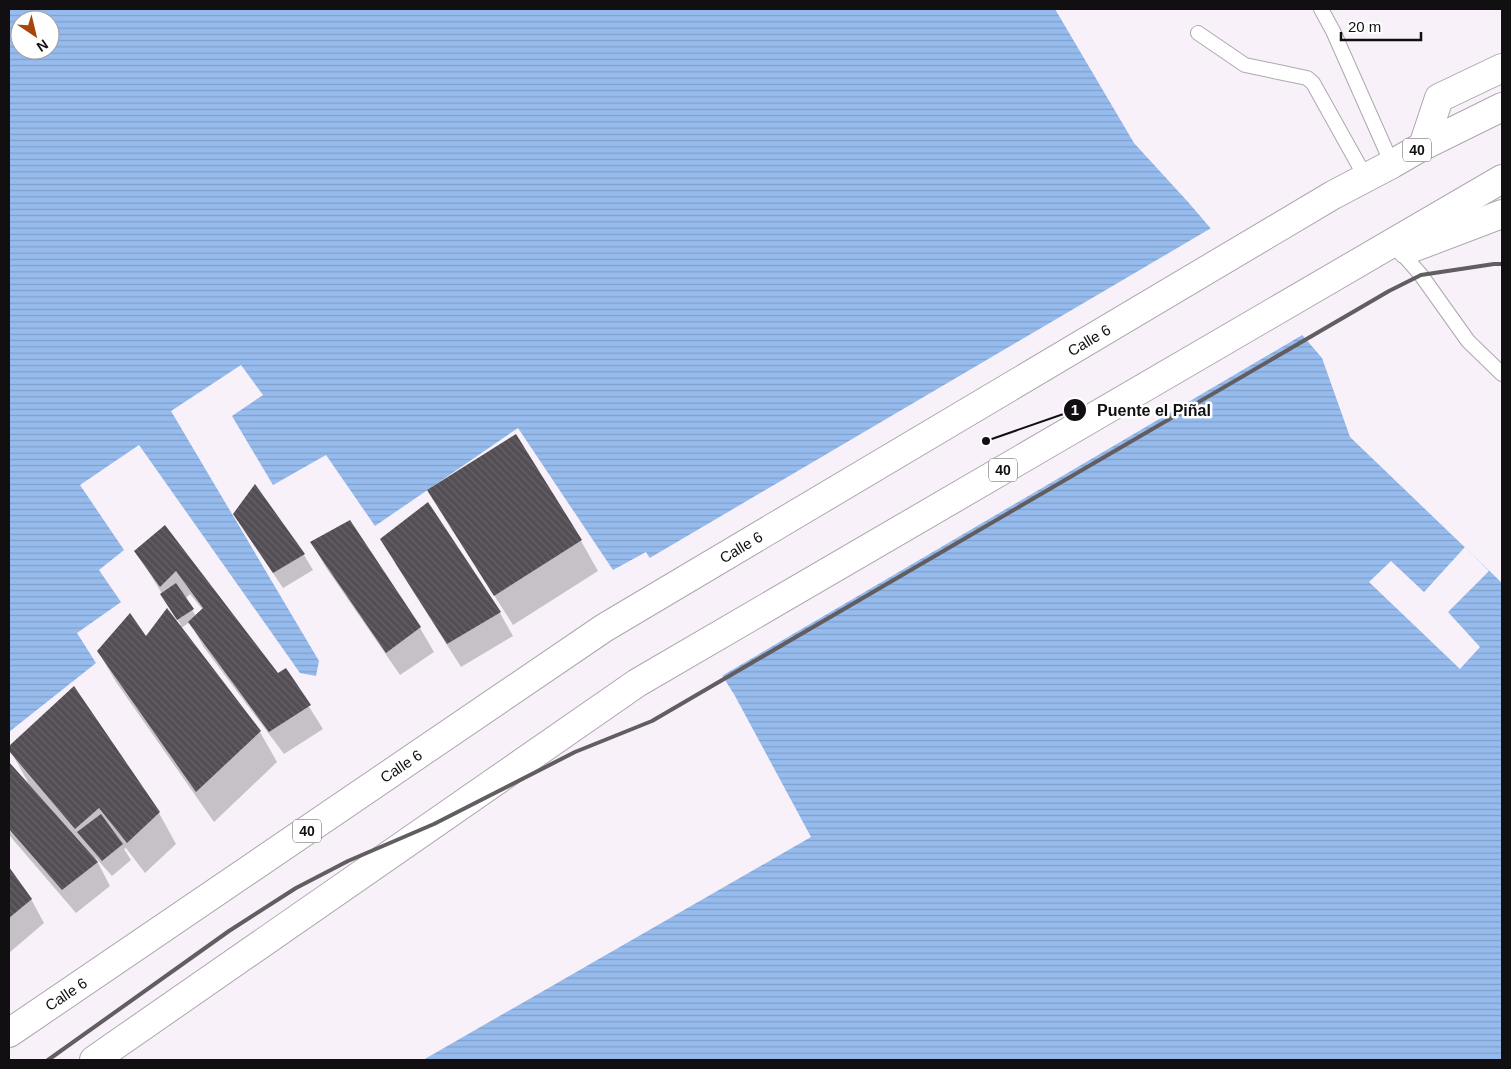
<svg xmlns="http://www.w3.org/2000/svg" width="1511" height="1069" font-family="Arial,sans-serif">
	<defs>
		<pattern id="water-rules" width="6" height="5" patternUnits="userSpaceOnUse" patternTransform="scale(1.25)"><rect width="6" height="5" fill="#96bbed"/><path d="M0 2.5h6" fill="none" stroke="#80a0ca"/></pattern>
		<pattern id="building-back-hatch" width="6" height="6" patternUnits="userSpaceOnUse" patternTransform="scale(1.25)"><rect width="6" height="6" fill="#534d54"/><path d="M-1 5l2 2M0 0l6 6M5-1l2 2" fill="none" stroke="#676268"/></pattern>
	</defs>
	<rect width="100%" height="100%" fill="#f8f1f9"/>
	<!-- water -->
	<path fill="url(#water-rules)" fill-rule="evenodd" d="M9 9H1055L1134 143 1188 202 1322 358 1350 437 1502 583V1060H423L811 837 735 696 646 552 613 570 518 428 375 526 326 455 273 485 232 416 263 395 241 365 171 411 319 661 316 676 300 673 139 445 80 485 124 550 99 570 121 602 77 633 96 663 9 732ZM20 20H50V50H20Z"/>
	<!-- pier -->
	<g fill="#f8f1f9">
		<polygon points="1213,227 1304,334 720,677 648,559"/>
		<polygon points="1465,547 1489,571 1448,612 1480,647 1460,669 1369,582 1391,561 1424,592"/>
	</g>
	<!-- shadow -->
	<g fill="#0003" fill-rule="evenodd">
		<polygon points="255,486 304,555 313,570 283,588 244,530"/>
		<polygon points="447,521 581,541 598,571 513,625"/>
		<polygon points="350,522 420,628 434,652 400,675 325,566 312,542"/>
		<path d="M165 527 277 675 286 670 323 729 284 754 203 646 190 622 181 628 260 732 277 762 214 822 116 682 98 651 146 638 181 625 136 551ZM190 594 203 610 196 616 185 599Z"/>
		<polygon points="395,563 500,613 513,636 461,667"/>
		<polygon points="74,688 159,813 176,844 145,873 126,848 124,849 131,860 112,876 95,857 110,886 76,913 9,835 9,764 29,784 9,748"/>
		<polygon points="9,869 31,899 44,923 9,953"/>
	</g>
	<!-- building -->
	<g fill="url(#building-back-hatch)">
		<polygon points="516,434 582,540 494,596 427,490"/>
		<polygon points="255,484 305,554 273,573 233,514"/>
		<polygon points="428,502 501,612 447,644 380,539"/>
		<polygon points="350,520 421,627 386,653 310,542"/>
		<polygon points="165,525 278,673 286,668 311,705 269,732 188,622 203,608 176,571 160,587 134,551"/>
		<polygon points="176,583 194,609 177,620 160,594"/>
		<polygon points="167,608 261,731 196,792 97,651 130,613 146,636"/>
		<polygon points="74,686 160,812 127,843 99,808 75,829 9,751 9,746"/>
		<polygon points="9,762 98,862 62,890 9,829"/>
		<polygon points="101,814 123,844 102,861 77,832"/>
		<polygon points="9,867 32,899 9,918"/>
	</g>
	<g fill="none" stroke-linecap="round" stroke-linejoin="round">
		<!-- lane casing -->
		<g stroke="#ada7ae" stroke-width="16">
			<g id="lane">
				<polyline points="1321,9 1333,31 1392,164"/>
				<polyline points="1198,33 1245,65 1307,78 1313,83 1366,178"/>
				<polyline points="1399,250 1421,275 1468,341 1502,374"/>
			</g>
		</g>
		<!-- highway casing -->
		<g stroke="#ada7ae" stroke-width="30">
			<g id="highway">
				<polyline points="1423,146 1439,98 1502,68"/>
				<polyline points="1407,250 1502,214"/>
				<polyline points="9,1033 604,628 1333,195 1392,164 1423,146 1502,107"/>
				<polyline points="94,1060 637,683 1502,179"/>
			</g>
		</g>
		<!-- lane -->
		<use href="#lane" stroke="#fff" stroke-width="14"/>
		<!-- highway -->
		<use href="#highway" stroke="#fff" stroke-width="28"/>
		<!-- rail -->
		<polyline stroke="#615d61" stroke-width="4" points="48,1060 229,931 296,888 348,861 434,824 575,752 652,721 1389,291 1421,275 1494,264 1502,264"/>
	</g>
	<g text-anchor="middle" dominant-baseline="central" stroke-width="5" stroke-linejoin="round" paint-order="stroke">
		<!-- shield labels -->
		<g fill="#fff" stroke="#585758" stroke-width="1">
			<rect x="1403" y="138.5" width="28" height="23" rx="4"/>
			<rect x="989" y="458.5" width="28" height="23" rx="4"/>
			<rect x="293" y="819.5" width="28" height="23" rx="4"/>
		</g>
		<g font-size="14" font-weight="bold" fill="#110f11">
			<text x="1417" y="150">40</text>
			<text x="1003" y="470">40</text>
			<text x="307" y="831">40</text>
		</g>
		<!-- street labels -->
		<g font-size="15" fill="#110f11" stroke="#fff">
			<text transform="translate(1089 340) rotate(-31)">Calle 6</text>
			<text transform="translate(741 547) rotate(-31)">Calle 6</text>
			<text transform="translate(401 766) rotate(-34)">Calle 6</text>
			<text transform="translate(66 994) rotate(-34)">Calle 6</text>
		</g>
	</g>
	<!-- callouts -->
	<path fill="none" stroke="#110f11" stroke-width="2" d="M986 441L1075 410"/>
	<g fill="#110f11" stroke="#fff" stroke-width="2">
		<circle cx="986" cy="441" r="5"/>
		<circle cx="1075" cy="410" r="12"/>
	</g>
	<g font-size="15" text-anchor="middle" font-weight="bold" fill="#fff">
		<text x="1075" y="415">1</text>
	</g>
	<g font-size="16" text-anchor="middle" font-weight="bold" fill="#110f11" stroke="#fff" stroke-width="5" stroke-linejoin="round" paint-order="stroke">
		<text x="1154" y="416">Puente el Piñal</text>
	</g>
	<!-- border -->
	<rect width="1511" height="1069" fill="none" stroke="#110f11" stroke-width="20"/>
	<!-- north arrow -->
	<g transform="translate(35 35) rotate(145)"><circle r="24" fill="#ffffff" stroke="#a09fa0"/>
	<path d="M0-4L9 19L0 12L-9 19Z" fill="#a8450c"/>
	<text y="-8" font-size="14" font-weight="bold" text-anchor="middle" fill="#110f11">N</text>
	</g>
	<!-- scale -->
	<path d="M1341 32v8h80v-8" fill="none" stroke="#110f11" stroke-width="2.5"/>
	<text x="1348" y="32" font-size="15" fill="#110f11" stroke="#ffffff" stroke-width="4" paint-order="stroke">20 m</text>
</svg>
